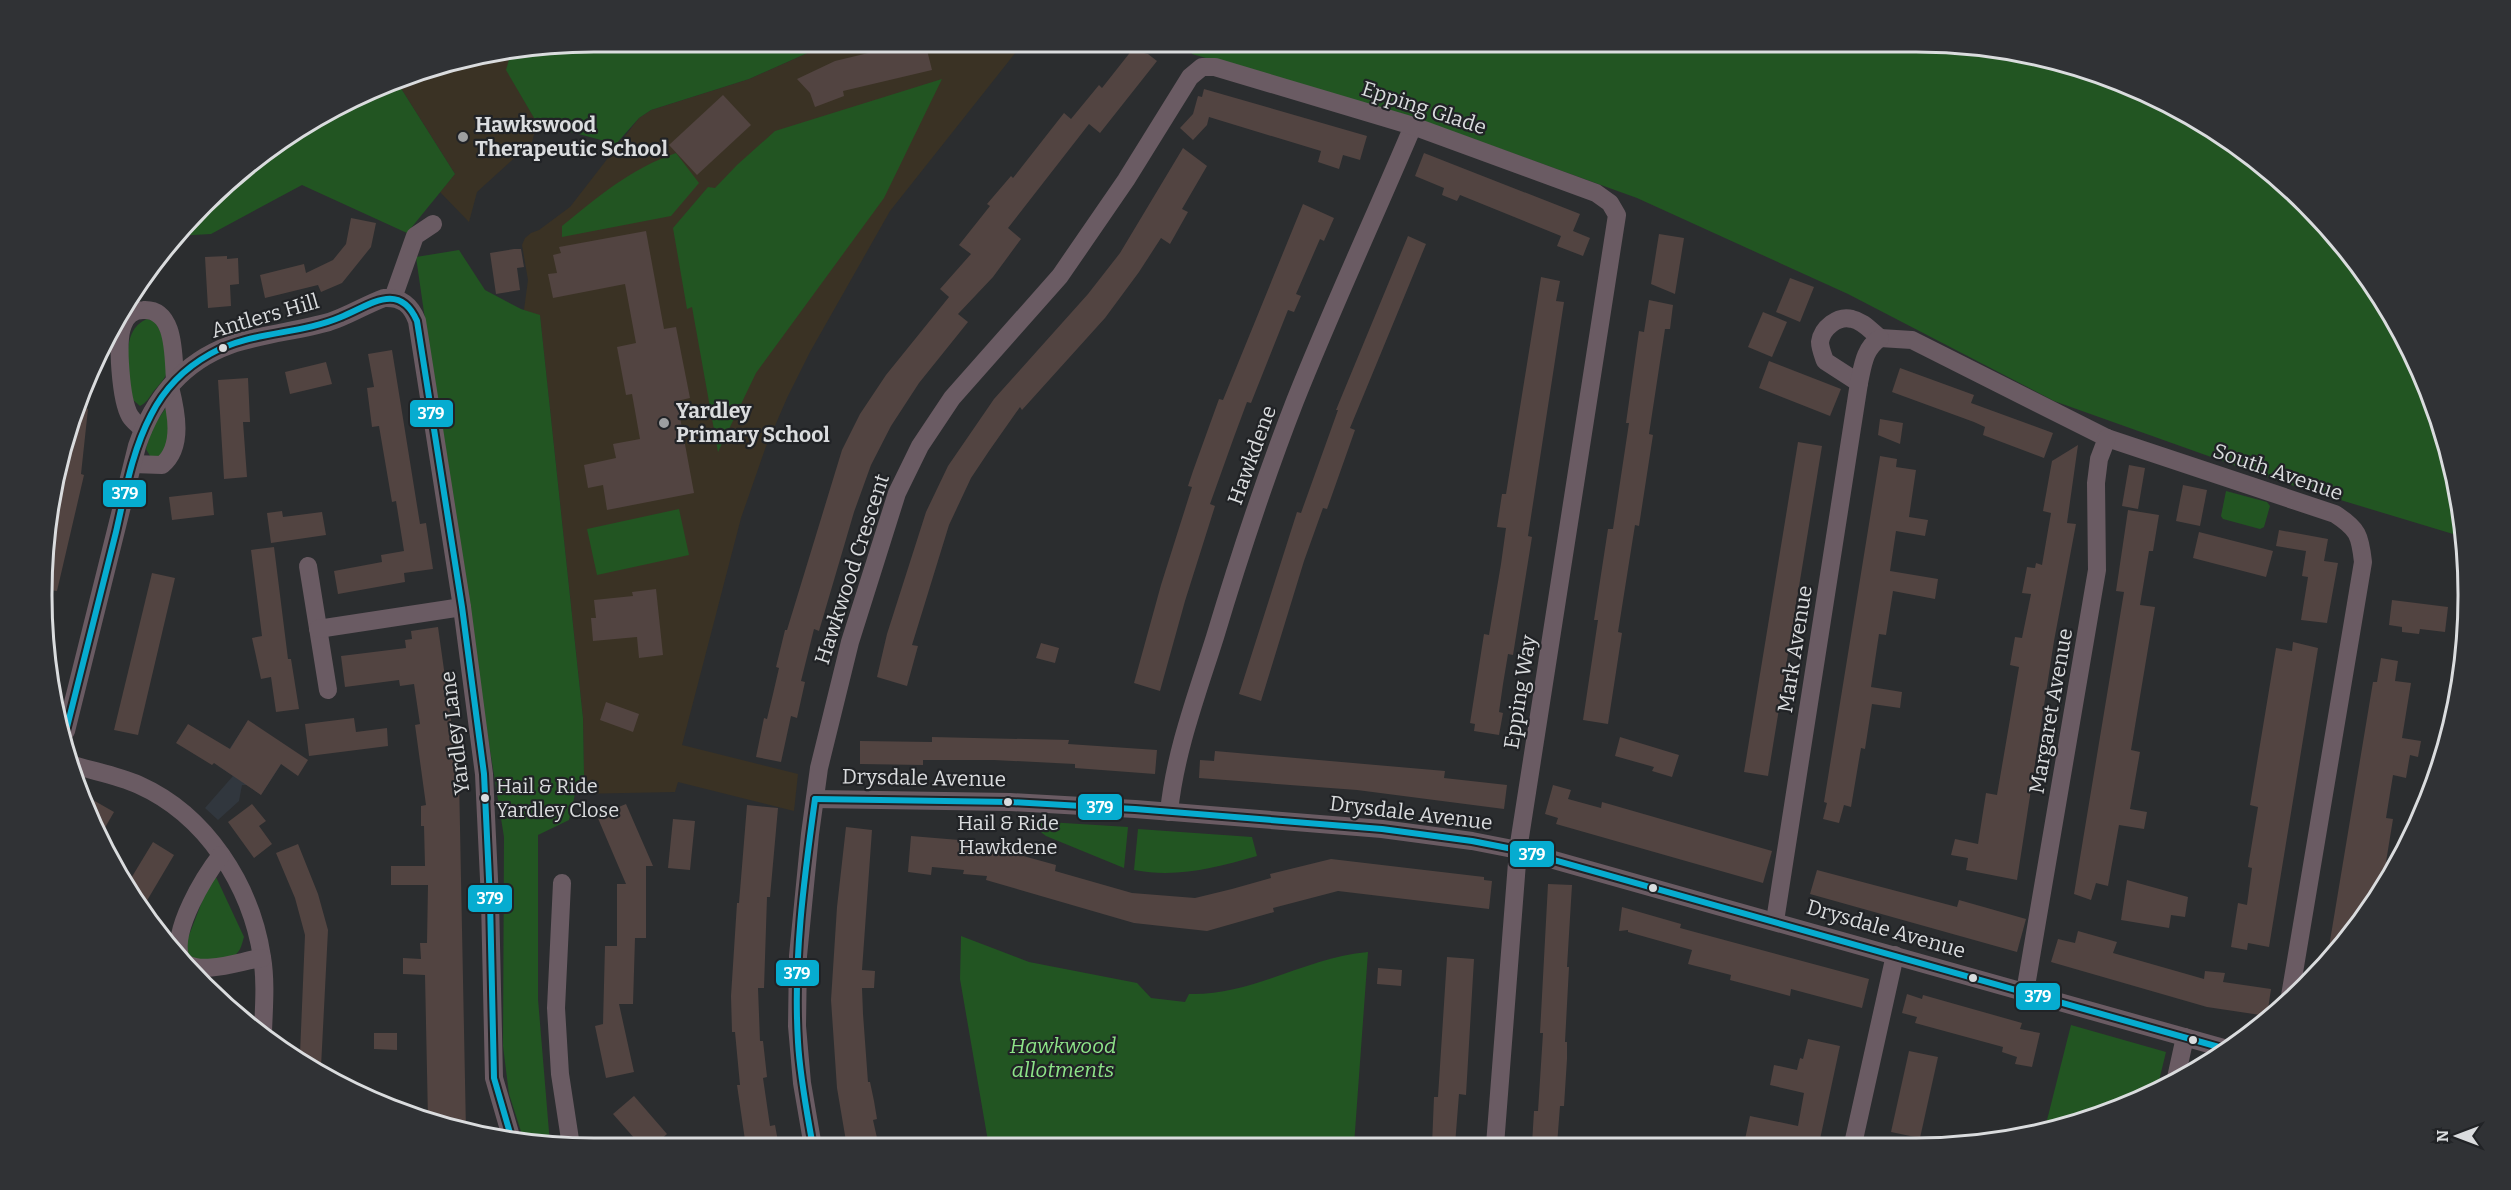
<svg xmlns="http://www.w3.org/2000/svg" width="2511" height="1190" font-family="Bitter,serif">
	<rect width="100%" height="100%" fill="#2b2d2f"/>
	<!-- built -->
	<polygon fill="#31373e" points="248,721 291,749 261,795 247,785 242,785 239,801 218,820 205,808 233,776 218,766"/>
	<!-- education -->
	<g fill="#3a3224">
		<polygon points="832,42 1024,42 890,211 810,352 787,398 765,449 741,518 682,745 798,774 794,811 678,782 675,792 575,794 584,775 583,718 540,316 524,310 528,280 522,245 525,238 531,233 539,230 570,207 639,118 651,110 749,79"/>
		<polygon points="510,56 507,70 537,123 532,142 477,192 469,222 440,192 455,174 397,82 417,71"/>
	</g>
	<!-- green -->
	<g fill="#252">
		<polygon points="595,42 832,42 749,79 651,110 639,118 616,144 537,123 506,70 510,56"/>
		<polygon points="1189,42 1916,42 2024,53 2128,84 2224,135 2307,204 2376,288 2427,384 2458,487 2463,537 2284,483 2054,401 1848,294 1637,198 1415,118 1192,54"/>
		<polygon points="942,79 884,198 756,373 718,452 692,307 687,309 673,228 708,187 715,188 737,165 775,131"/>
		<polygon points="397,82 455,174 407,233 302,185 211,234 175,236 258,156"/>
		<path d="M676 153 699 183 671 216 562 237V226C599 196 630 169 676 153Z"/>
		<polygon points="459,250 485,290 521,309 540,315 583,718 584,775 575,794 569,820 538,835 538,999 550,1144 524,1141 509,1094 503,1046 504,837 462,576 416,257"/>
		<path d="M147 319 154 321C164 334 172 361 165 377 162 382 157 387 153 392 149 398 146 403 140 406L132 399C130 373 118 331 147 319Z"/>
		<polygon points="165,409 168,410 168,447 160,457 150,456 146,449 151,430"/>
		<polygon points="2226,491 2267,502 2270,506 2264,527 2260,529 2223,519 2221,516"/>
		<polygon points="679,509 689,555 597,575 587,529"/>
		<polygon points="1032,821 1128,827 1124,868 1046,836 1030,824"/>
		<path d="M1138 829 1252 837 1257 856C1215 868 1177 878 1134 870Z"/>
		<path d="M216 877 244 937C242 943 241 951 235 955 227 959 203 961 195 960L188 953 186 943 210 881Z"/>
		<path d="M961 936 1029 962 1137 983 1151 998 1185 1002 1189 994C1251 996 1307 957 1368 952L1354 1145 989 1147 960 979Z"/>
		<polygon points="2071,1025 2166,1052 2157,1089 2128,1106 2045,1128"/>
	</g>
	<!-- building -->
	<g fill="#524441">
		<polygon points="914,42 925,42 932,70 843,91 844,96 815,107 810,93 797,79 835,61"/>
		<polygon points="1132,50 1148,54 1157,61 1100,133 1089,124 1008,228 1021,239 993,277 958,314 968,322 919,383 891,426 871,465 854,512 819,631 814,629 801,681 805,682 797,718 791,716 781,762 756,757 764,718 767,719 773,694 779,668 776,667 785,630 787,630 842,450 860,414 886,375 949,297 940,289 971,254 959,245 990,206 987,204 1011,176 1013,178 1064,113 1071,119 1099,85 1102,88"/>
		<polygon points="1204,89 1367,136 1360,160 1343,155 1339,169 1318,162 1321,151 1209,117 1207,125 1193,140 1180,128 1193,114 1198,96 1202,97"/>
		<polygon points="723,95 751,125 697,175 669,145"/>
		<polygon points="1183,148 1207,166 1182,209 1188,212 1170,244 1161,238 1139,272 1105,318 1022,410 1020,407 989,451 971,478 949,525 912,645 918,646 907,686 877,677 887,634 926,512 948,466 994,399 1088,294 1120,253"/>
		<polygon points="1424,153 1580,214 1573,231 1590,238 1583,256 1557,246 1561,236 1460,195 1457,201 1442,195 1444,188 1415,176"/>
		<polygon points="1303,204 1334,218 1324,241 1320,239 1296,294 1301,296 1294,312 1288,310 1251,403 1247,402 1234,437 1210,504 1215,506 1185,601 1160,691 1134,683 1161,585 1192,487 1188,486 1193,471 1219,399 1223,400"/>
		<polygon points="351,218 376,223 371,247 342,283 321,292 318,285 265,298 260,275 304,264 306,273 333,260 346,244"/>
		<polygon points="646,231 664,329 676,327 690,398 677,401 694,493 607,510 603,485 588,488 584,465 616,458 613,444 640,439 632,394 626,395 617,347 636,343 625,284 553,298 548,274 557,273 553,255 561,253 559,247"/>
		<polygon points="1659,234 1684,238 1675,294 1651,284"/>
		<polygon points="1408,236 1426,244 1350,428 1355,430 1327,509 1323,508 1304,561 1261,701 1239,694 1297,512 1301,513 1338,410 1336,410"/>
		<polygon points="514,249 521,249 524,267 517,268 520,290 496,294 490,253"/>
		<polygon points="227,256 227,259 238,258 239,284 230,285 231,306 208,308 205,257"/>
		<polygon points="1541,277 1560,281 1556,301 1564,302 1528,536 1532,537 1513,655 1508,654 1503,684 1499,712 1503,713 1499,735 1474,731 1475,724 1470,723 1484,634 1489,635 1501,564 1506,528 1497,527 1502,494 1506,494"/>
		<polygon points="1790,278 1814,287 1800,322 1776,312"/>
		<polygon points="1649,300 1673,305 1670,329 1665,329 1649,434 1653,435 1639,526 1635,525 1618,632 1622,633 1608,724 1583,720 1598,620 1594,620 1608,529 1613,529 1629,423 1626,423 1639,331 1644,332"/>
		<polygon points="1763,312 1787,322 1772,357 1748,347"/>
		<polygon points="392,350 420,524 426,523 433,569 404,573 405,582 338,594 334,571 382,562 381,555 404,551 396,501 392,502 379,426 372,427 367,388 374,387 368,354"/>
		<polygon points="1769,361 1841,389 1830,416 1759,388"/>
		<polygon points="326,362 332,384 290,394 285,372"/>
		<polygon points="1900,368 1974,395 1971,403 2053,433 2044,458 1983,435 1985,427 1974,422 1892,392"/>
		<polygon points="248,378 250,422 243,422 247,477 224,479 218,380"/>
		<polygon points="83,407 88,409 81,474 84,475 57,591 49,590 52,510 68,447"/>
		<polygon points="1880,419 1903,423 1900,444 1878,435"/>
		<polygon points="1798,442 1822,446 1768,776 1744,772"/>
		<polygon points="2078,445 2067,523 2076,524 2054,641 2017,880 1966,870 1968,858 1951,855 1955,839 1978,844 1986,793 1997,795 2019,667 2010,665 2015,637 2022,638 2031,594 2022,593 2027,567 2035,568 2036,563 2042,565 2051,513 2043,511 2052,461"/>
		<polygon points="1880,456 1897,459 1896,467 1916,470 1909,517 1928,520 1925,536 1896,531 1890,571 1938,579 1935,599 1893,591 1886,635 1879,634 1871,687 1902,692 1900,708 1872,704 1865,749 1861,748 1851,807 1844,805 1839,823 1823,819 1827,803 1824,802"/>
		<polygon points="2129,465 2145,468 2138,509 2122,506"/>
		<polygon points="2183,485 2207,490 2200,526 2176,521"/>
		<polygon points="212,492 214,515 172,520 169,497"/>
		<polygon points="2128,510 2159,515 2153,551 2149,551 2140,605 2155,607 2131,750 2140,752 2130,809 2147,812 2144,829 2119,825 2108,886 2096,883 2091,900 2074,894 2124,592 2116,591"/>
		<polygon points="282,511 283,517 322,512 326,535 271,543 267,513"/>
		<polygon points="2279,530 2328,539 2324,561 2338,563 2327,623 2301,620 2308,577 2302,576 2306,551 2276,546"/>
		<polygon points="2199,532 2273,551 2266,577 2193,558"/>
		<polygon points="274,547 288,659 291,659 299,709 276,712 271,677 261,679 252,638 262,636 251,550"/>
		<polygon points="152,573 175,578 138,735 114,730"/>
		<polygon points="656,589 663,655 639,658 637,637 593,641 591,618 596,618 594,600 633,596 632,592"/>
		<polygon points="2392,600 2448,607 2445,632 2420,629 2419,634 2402,632 2402,627 2389,625"/>
		<polygon points="438,627 459,777 466,1131 428,1119 425,975 403,974 403,958 421,959 420,943 427,943 428,885 391,885 391,866 425,866 424,826 421,826 421,806 426,805 415,725 420,724 414,684 400,686 399,680 345,687 341,656 406,648 405,640 412,639 411,631"/>
		<polygon points="2293,642 2318,648 2269,947 2248,943 2247,950 2231,947 2238,903 2247,905 2252,868 2248,867 2258,807 2250,805 2276,648 2292,651"/>
		<polygon points="1041,643 1059,648 1055,663 1036,658"/>
		<polygon points="2381,658 2398,661 2395,681 2411,683 2402,738 2421,741 2418,757 2410,755 2406,778 2393,775 2386,818 2393,819 2386,862 2394,863 2355,932 2327,959 2373,682 2377,682"/>
		<polygon points="606,702 639,714 633,732 600,720"/>
		<polygon points="354,718 356,732 387,728 388,746 309,756 305,724"/>
		<polygon points="248,720 308,760 298,776 281,764 261,795 214,763 212,765 176,743 188,724 230,749"/>
		<polygon points="932,737 1069,740 1068,744 1157,750 1155,774 1075,768 1075,764 994,760 923,760 923,765 860,764 860,741 932,742"/>
		<polygon points="1620,737 1679,755 1672,777 1652,771 1654,767 1615,756"/>
		<polygon points="1215,751 1445,771 1444,778 1507,785 1504,809 1357,790 1199,778 1200,760 1214,761"/>
		<polygon points="1553,785 1571,790 1568,799 1601,808 1602,802 1772,851 1763,883 1556,824 1558,818 1545,814"/>
		<polygon points="86,796 114,812 99,838"/>
		<polygon points="252,804 266,821 259,826 272,844 254,858 228,822"/>
		<polygon points="626,804 653,866 646,866 646,938 635,938 633,1004 619,1004 634,1072 606,1078 595,1026 603,1024 605,946 617,946 617,884 626,884 597,816"/>
		<polygon points="747,805 778,808 770,897 767,897 764,988 758,988 760,1041 763,1041 767,1077 763,1078 770,1126 775,1125 779,1147 746,1147 737,1085 740,1085 735,1032 732,1032 731,996 737,903 739,903"/>
		<polygon points="673,819 695,821 690,870 668,868"/>
		<polygon points="846,827 872,830 862,970 875,971 874,988 862,988 863,1014 868,1082 870,1082 874,1101 877,1119 873,1120 879,1147 847,1147 837,1088 831,1000 837,907"/>
		<polygon points="911,836 983,842 983,845 1056,865 1055,871 1132,893 1195,898 1232,889 1271,878 1270,874 1331,859 1484,877 1484,880 1492,881 1489,909 1338,891 1273,908 1274,912 1207,931 1134,923 986,880 987,876 963,874 964,870 932,867 931,875 908,872"/>
		<polygon points="153,842 174,855 142,909 127,885"/>
		<polygon points="298,844 318,894 328,930 321,1067 300,1054 305,935 295,898 276,853"/>
		<polygon points="1817,870 1957,907 1959,900 2026,919 2017,952 1810,894"/>
		<polygon points="2127,880 2188,897 2185,917 2171,915 2169,928 2121,920"/>
		<polygon points="1548,884 1572,885 1567,967 1569,967 1565,1042 1567,1042 1567,1059 1564,1106 1560,1106 1557,1145 1532,1144 1534,1111 1538,1111 1543,1033 1540,1033"/>
		<polygon points="1622,907 1681,924 1680,928 1869,979 1862,1008 1791,989 1790,996 1730,980 1731,975 1688,964 1692,950 1628,932 1628,930 1619,931"/>
		<polygon points="2078,931 2117,942 2113,953 2204,979 2205,971 2225,973 2223,982 2271,989 2267,1016 2207,1007 2051,962 2058,939 2075,943"/>
		<polygon points="1447,957 1474,959 1466,1095 1459,1094 1455,1145 1432,1145 1434,1097 1438,1097"/>
		<polygon points="1378,968 1402,970 1401,986 1377,984"/>
		<polygon points="1907,994 1922,999 1923,995 2022,1023 2020,1029 2040,1033 2032,1067 2015,1064 2017,1057 2002,1052 2003,1047 1915,1023 1917,1017 1902,1013"/>
		<polygon points="374,1033 397,1033 397,1050 374,1049"/>
		<polygon points="1808,1039 1840,1046 1819,1144 1744,1144 1750,1116 1798,1126 1804,1093 1770,1085 1774,1065 1797,1070 1800,1058 1803,1059"/>
		<polygon points="1909,1051 1938,1057 1920,1138 1891,1132"/>
		<polygon points="634,1096 667,1134 651,1148 643,1148 613,1114"/>
	</g>
	<g fill="none" stroke-linecap="round" stroke-linejoin="round">
		<!-- minor -->
		<g stroke="#6a5b63" stroke-width="18">
			<polyline points="393,298 415,236 433,224"/>
			<path d="M1880 338 1912 340 2107 438 2335 514C2358 529 2360 535 2363 562L2290 996"/>
			<path d="M1859 383 1825 361C1823 355 1820 348 1820 342 1822 328 1838 315 1852 319 1863 321 1871 331 1880 338"/>
			<path d="M143 430C139 425 133 421 130 416 121 401 116 341 123 325 126 316 133 310 143 310 176 308 173 357 175 380"/>
			<path d="M133 464 162 465C184 447 176 411 170 387"/>
			<polyline points="308,566 328,690"/>
			<polyline points="318,629 462,607"/>
			<path d="M66 731 137 446C153 399 183 362 230 345 262 334 297 331 329 322 348 316 365 305 384 298 402 297 411 305 417 321L462 607 484 774 490 900 494 1078 512 1140"/>
			<path d="M77 766C97 772 119 776 139 785 206 815 251 885 262 957 266 981 264 1006 263 1031"/>
			<polyline points="815,799 1010,802 1135,809 1382,829 1472,841 1518,850 2227,1049"/>
			<path d="M1169 812C1175 752 1197 694 1215 637 1239 557 1265 478 1295 401 1332 308 1374 218 1413 126"/>
			<polyline points="562,883 556,1008 560,1074 571,1146"/>
			<path d="M1775 921 1859 383C1863 365 1864 349 1880 338"/>
			<path d="M180 957C172 929 204 877 221 855"/>
			<path d="M185 963C204 975 240 961 262 958"/>
			<polyline points="2025,992 2097,570 2096,483 2099,459 2107,438"/>
			<polyline points="2176,1078 2185,1037"/>
			<polyline points="1853,1144 1895,955"/>
			<polyline points="813,1147 802,1083 797,1026 798,956 810,834 819,768 850,642 897,493 920,446 952,398 1060,276 1126,180 1190,77 1202,67 1215,67 1413,126 1596,193 1610,203 1617,215 1518,850 1495,1145"/>
		</g>
		<!-- bus-1 casing -->
		<g stroke="#212326" stroke-width="10">
			<g id="bus-1">
				<path d="M66 731C83 665 99 598 116 532 125 493 132 451 151 415 164 389 185 368 210 354 250 331 299 335 341 317 369 306 399 280 417 321L462 607 484 774 490 900 494 1078 512 1140"/>
				<polyline points="815,799 1010,802 1135,809 1382,829 1472,841 1518,850 2226,1049"/>
				<path d="M813 1147C807 1112 800 1078 798 1042 793 961 804 879 815 799"/>
			</g>
		</g>
		<!-- bus-1 -->
		<use href="#bus-1" stroke="#06acd0" stroke-width="6"/>
	</g>
	<!-- markers -->
	<g fill="#9d9fa1" stroke="#212326" stroke-width="2">
		<circle cx="463" cy="137" r="6"/>
		<circle cx="664" cy="423" r="6"/>
	</g>
	<g fill="#dadcde" stroke="#212326" stroke-width="2">
		<circle cx="223" cy="348" r="5"/>
		<circle cx="485" cy="798" r="5"/>
		<circle cx="1008" cy="802" r="5"/>
		<circle cx="1653" cy="888" r="5"/>
		<circle cx="1973" cy="978" r="5"/>
		<circle cx="2193" cy="1040" r="5"/>
	</g>
	<g text-anchor="middle" dominant-baseline="central" stroke-width="4.5" stroke-linejoin="round" paint-order="stroke">
		<!-- bus labels -->
		<g font-size="20" fill="#dadcde" stroke="#212326" text-anchor="start">
			<text x="496" y="786">Hail &amp; Ride<tspan x="496" dy="24">Yardley Close</tspan></text>
			<text x="1008" y="823" text-anchor="middle">Hail &amp; Ride<tspan x="1008" dy="24">Hawkdene</tspan></text>
		</g>
		<!-- street labels -->
		<g font-size="21" fill="#dadcde" stroke="#212326">
			<text transform="translate(1424 108) rotate(18)">Epping Glade</text>
			<text transform="translate(265 316) rotate(-16)">Antlers Hill</text>
			<text transform="translate(1252 455) rotate(-70)">Hawkdene</text>
			<text transform="translate(2278 472) rotate(19)">South Avenue</text>
			<text transform="translate(852 569) rotate(-72)">Hawkwood Crescent</text>
			<text transform="translate(1795 649) rotate(-81)">Mark Avenue</text>
			<text transform="translate(1520 692) rotate(-81)">Epping Way</text>
			<text transform="translate(2051 711) rotate(-80)">Margaret Avenue</text>
			<text transform="translate(455 733) rotate(-97)">Yardley Lane</text>
			<text transform="translate(924 778) rotate(1)">Drysdale Avenue</text>
			<text transform="translate(1411 813) rotate(7)">Drysdale Avenue</text>
			<text transform="translate(1886 929) rotate(16)">Drysdale Avenue</text>
		</g>
		<!-- poi labels -->
		<g font-size="21" font-weight="bold" fill="#dadcde" stroke="#212326" text-anchor="start">
			<text x="475" y="125">Hawkswood<tspan x="475" dy="24">Therapeutic School</tspan></text>
			<text x="676" y="411">Yardley<tspan x="676" dy="24">Primary School</tspan></text>
		</g>
		<!-- park labels -->
		<g font-size="21" font-style="italic" fill="#8de388" stroke="#212326">
			<text x="1063" y="1046">Hawkwood<tspan x="1063" dy="24">allotments</tspan></text>
		</g>
	</g>
	<!-- crop -->
	<path d="M0 0H2511V1190H0ZM594 52H1916A542 542 0 0 1 2458 594V596A542 542 0 0 1 1916 1138H594A542 542 0 0 1 52 596V594A542 542 0 0 1 594 52Z" fill="#303235" fill-rule="evenodd"/>
	<path fill="none" stroke="#dadcde" stroke-width="3" d="M594 52H1916A542 542 0 0 1 2458 594V596A542 542 0 0 1 1916 1138H594A542 542 0 0 1 52 596V594A542 542 0 0 1 594 52Z"/>
	<g stroke="#212326" stroke-width="2">
		<rect x="409" y="399" width="45" height="29" rx="6" fill="#06acd0"/>
		<rect x="102" y="479" width="45" height="29" rx="6" fill="#06acd0"/>
		<rect x="1077" y="793" width="46" height="28" rx="6" fill="#06acd0"/>
		<rect x="1509" y="840" width="46" height="28" rx="6" fill="#06acd0"/>
		<rect x="467" y="884" width="46" height="29" rx="6" fill="#06acd0"/>
		<rect x="775" y="959" width="45" height="28" rx="6" fill="#06acd0"/>
		<rect x="2015" y="982" width="46" height="29" rx="6" fill="#06acd0"/>
	</g>
	<g font-size="16" text-anchor="middle" font-weight="bold" fill="#fff">
		<text x="431" y="419">379</text>
		<text x="125" y="499">379</text>
		<text x="1100" y="813">379</text>
		<text x="1532" y="860">379</text>
		<text x="490" y="904">379</text>
		<text x="797" y="979">379</text>
		<text x="2038" y="1002">379</text>
	</g>
	<!-- north arrow -->
	<g transform="translate(2457 1136) rotate(270)" stroke="#212326" stroke-width="4.5" paint-order="stroke">
	<path d="M0-4.5L10 22L0 15L-10 22Z" fill="#dadcde"/>
	<text y="-9" font-size="16" font-weight="bold" text-anchor="middle" fill="#dadcde">N</text>
	</g>
</svg>
